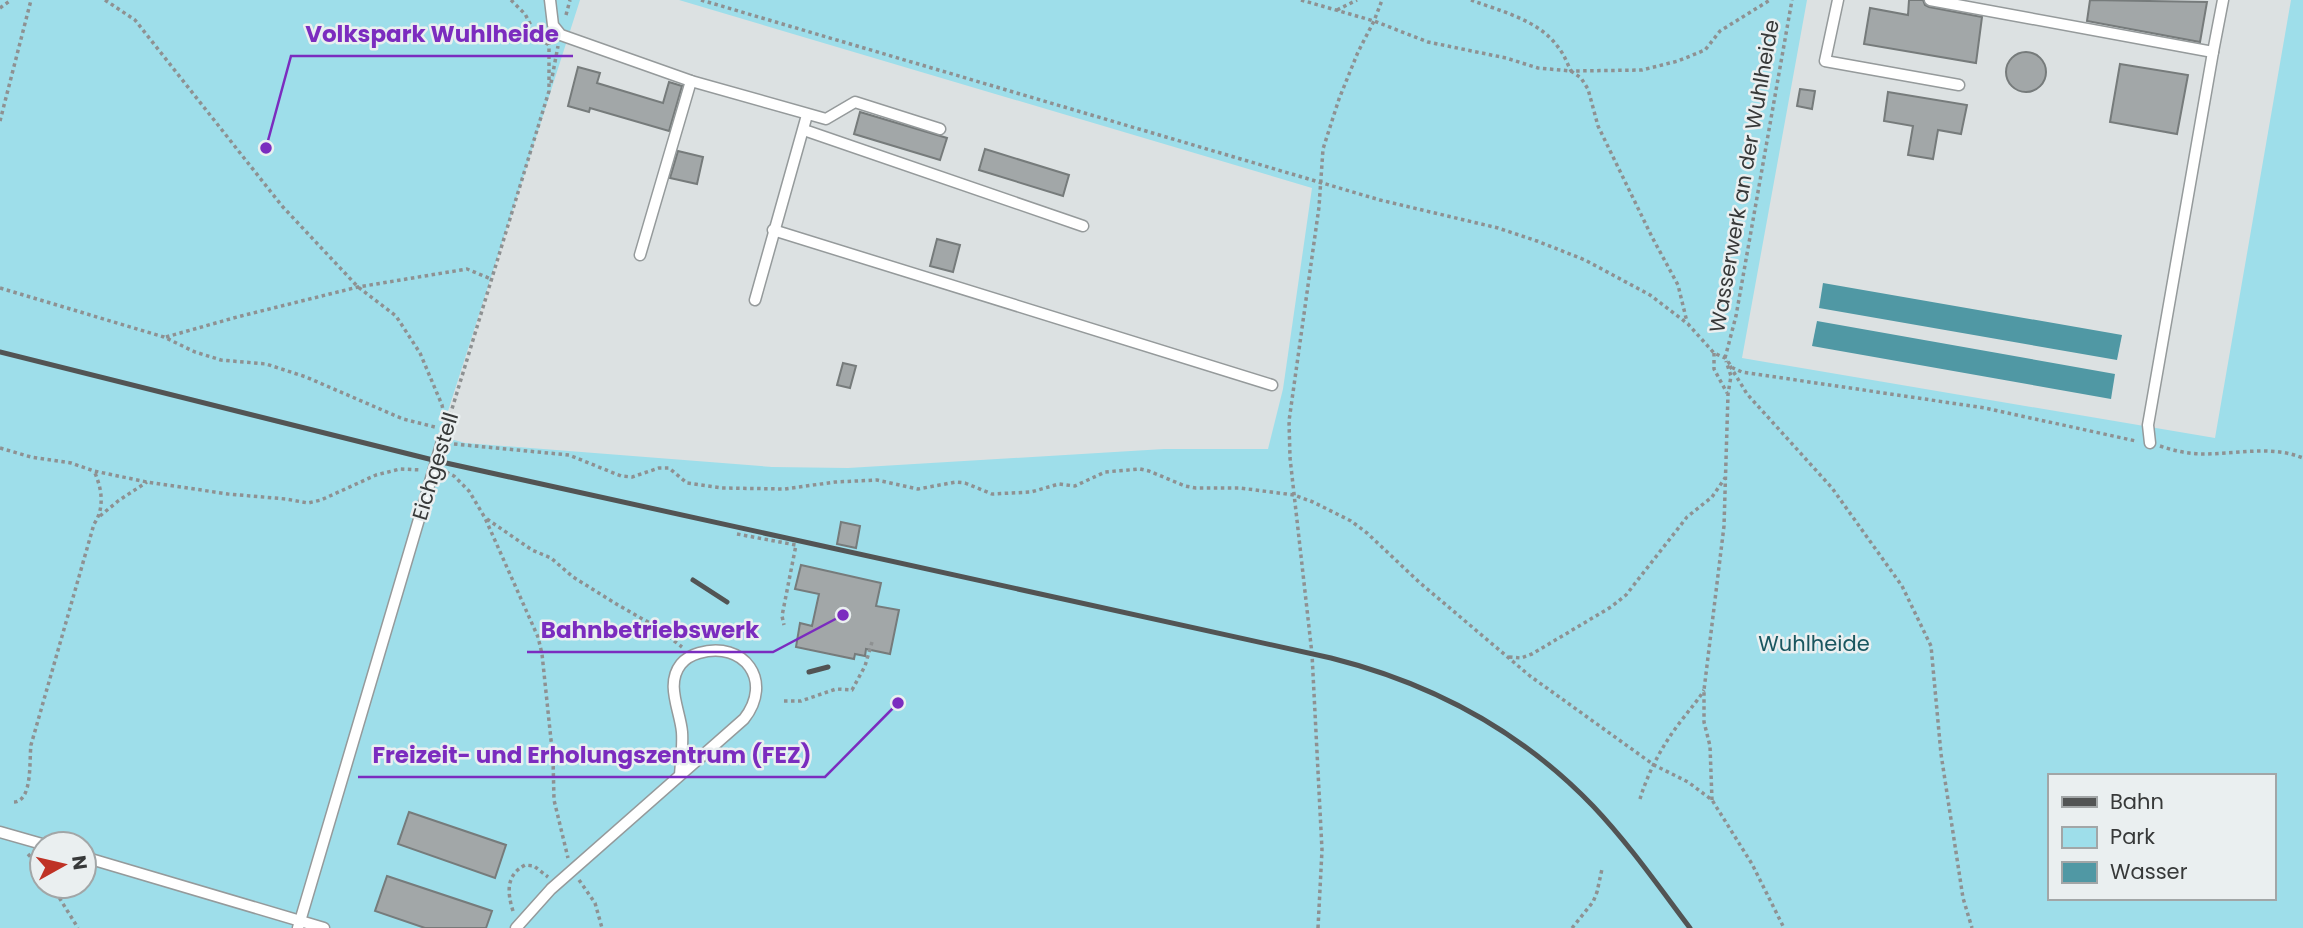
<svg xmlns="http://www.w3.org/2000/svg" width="2303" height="928" font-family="Poppins,sans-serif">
	<rect width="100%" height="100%" fill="#dce1e2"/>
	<!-- green -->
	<path fill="#9edeea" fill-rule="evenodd" d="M0 0H580L440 436 465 443 772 467 848 468 1164 449H1268L1283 389 1312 188 679 0H1807L1742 358 2215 438 2291 0H2303V928H0ZM2049 776H2273V898H2049ZM42 844H84V886H42Z"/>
	<!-- water -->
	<g fill="#5098a4">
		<polygon points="1823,283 2122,335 2117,360 1819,308"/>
		<polygon points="1817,321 2115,374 2111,399 1812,346"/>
	</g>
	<!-- building -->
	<g fill="#a2a7a8" stroke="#767b7b" stroke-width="2">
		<polygon points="1909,0 1923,0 1925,5 1929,7 1982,17 1976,63 1864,44 1870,8 1908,15"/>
		<polygon points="2090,0 2207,2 2200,42 2087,21"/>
		<circle cx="2026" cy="72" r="20"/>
		<polygon points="2120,64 2188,75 2177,134 2110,122"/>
		<polygon points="578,67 600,73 597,83 663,103 669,82 682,86 669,131 590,108 589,112 568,106"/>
		<polygon points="1800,89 1815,91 1812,109 1797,106"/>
		<polygon points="1888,92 1967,105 1961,134 1938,130 1933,159 1908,155 1913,126 1884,121"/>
		<polygon points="860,112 947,138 940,160 854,134"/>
		<polygon points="985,149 1069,175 1063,196 979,170"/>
		<polygon points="678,151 703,157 697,184 670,178"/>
		<polygon points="937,239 960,245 953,272 930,266"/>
		<polygon points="843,363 856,366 850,388 837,385"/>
		<polygon points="841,522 860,526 856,548 837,544"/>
		<polygon points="801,565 881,583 876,606 899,610 890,654 866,649 865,656 855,654 854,659 796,647 800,623 812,626 819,594 795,589"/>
		<polygon points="409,812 506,845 495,878 398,844"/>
		<polygon points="387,876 492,911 486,928 425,928 375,911"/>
	</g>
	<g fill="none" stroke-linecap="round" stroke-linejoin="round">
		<!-- service casing -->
		<g stroke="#959a9b" stroke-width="13">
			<g id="service">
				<polyline points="550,0 553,25 561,35 691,81 826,119 855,102 940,129"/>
				<polyline points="1838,0 1825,61 1959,85"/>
				<polyline points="1930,0 2213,52"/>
				<polyline points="804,130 1083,226"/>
				<polyline points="773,230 1272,385"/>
				<polyline points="640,255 691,81"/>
				<polyline points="755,300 807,115"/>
				<polyline points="2150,443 2148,425 2213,52 2223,0"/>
				<polyline points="0,832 42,844"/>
				<polyline points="84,857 324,928"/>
				<polyline points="298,928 443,438"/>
				<path d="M516 928 551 889 744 719C774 681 744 640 699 653 692 655 686 658 681 664 665 684 680 710 682 732 683 746 681 761 680 775"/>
			</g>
		</g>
		<!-- path -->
		<g stroke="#8e9192" stroke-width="3.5" stroke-dasharray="3.5 3.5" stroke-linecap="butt">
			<polyline points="105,0 135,20 282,206 358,287 396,316 420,353 442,405 446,425"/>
			<polyline points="511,0 525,14 537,37 549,45"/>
			<polyline points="701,0 1380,200 1498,228 1537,241 1585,260 1650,295 1688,324 1714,353 1725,358 1733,368 1742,372 1985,408 2136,441"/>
			<polyline points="1301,0 1374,21 1428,42 1506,58 1538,68 1571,71 1581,78 1588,89 1598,126 1652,237 1678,285 1687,322"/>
			<path d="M1471 0C1500 11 1539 20 1558 47 1564 54 1567 63 1571 71L1642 70 1678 61 1705 50 1720 31 1770 0"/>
			<polyline points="0,8 11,0"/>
			<polyline points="1337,10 1357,0"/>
			<polyline points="566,15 570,0"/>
			<polyline points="551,83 558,46"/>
			<polyline points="0,121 31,0"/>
			<polyline points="0,288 164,337 195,352 221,360 266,364 306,377 403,419 435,427"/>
			<polyline points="166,337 237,317 358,287 467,269 491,279"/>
			<polyline points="1714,353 1714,369 1727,393"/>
			<polyline points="1725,358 1736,316 1792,0"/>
			<polyline points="1730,366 1747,394 1832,488 1902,586 1931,646 1941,754 1963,898 1972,928"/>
			<polyline points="448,422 549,91 549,43"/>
			<polyline points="454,444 569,455 621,476 632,477 659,468 669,468 687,483 722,488 785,489 835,482 877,480 918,489 956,482 965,483 992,494 1031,492 1059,484 1075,486 1105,472 1140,469 1149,471 1185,486 1196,488 1240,488 1294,495 1313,502 1351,521 1367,533 1419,582 1530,676 1654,765 1688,782 1712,800 1752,864 1784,928"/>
			<path d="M2160 446C2175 451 2189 454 2204 454 2238 454 2271 445 2303 458"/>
			<polyline points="0,448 31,457 71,463 94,471 147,482 228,494 286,499 308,503 321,500 376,475 400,469 421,470"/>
			<polyline points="446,472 454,476 469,491 485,518 538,637 542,654 553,759 554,800 568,858"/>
			<polyline points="100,516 118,501 147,482"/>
			<polyline points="487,519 532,550 551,558 573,577 618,605 655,626 682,647"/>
			<polyline points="737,534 796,545 782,616 784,625"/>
			<polyline points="1509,657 1521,658 1532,654 1611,607 1626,595 1687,517 1712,497 1725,478"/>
			<polyline points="784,701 801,701 836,689 852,690 865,666 872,642"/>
			<path d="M1640 799C1648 772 1663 744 1681 721 1689 710 1697 702 1704 690"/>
			<polyline points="1712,800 1710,746 1704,722 1704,690 1724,526 1728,394 1731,376 1726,361"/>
			<path d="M14 802C33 801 29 760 31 745L94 524C105 508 102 488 94 471"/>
			<polyline points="28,854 42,870"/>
			<polyline points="579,880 595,903 602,928"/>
			<polyline points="52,886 78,928"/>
			<path d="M513 911C507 892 506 875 525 865L534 866 548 877"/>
			<polyline points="1318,928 1322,850 1312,654 1290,458 1289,421 1319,207 1323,149 1339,99 1358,52 1374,21 1382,0"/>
			<polyline points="1572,928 1593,902 1597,892 1602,869"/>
		</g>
		<!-- service -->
		<use href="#service" stroke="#fff" stroke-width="10"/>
		<!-- rail -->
		<g stroke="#525454" stroke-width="5">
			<path d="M0 352 437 461 1331 658C1431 683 1521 731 1593 806 1629 844 1659 887 1690 928"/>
			<polyline points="693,580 727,602"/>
			<polyline points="809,672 828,667"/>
		</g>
	</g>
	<g text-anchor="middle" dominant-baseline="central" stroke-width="5" stroke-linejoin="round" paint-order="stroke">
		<!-- street labels -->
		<g font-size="21" fill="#373939" stroke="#eaeff0">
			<text transform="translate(1744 176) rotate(-80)">Wasserwerk an der Wuhlheide</text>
			<text transform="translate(435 466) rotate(-73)">Eichgestell</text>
		</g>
		<!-- park labels -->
		<g font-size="21" fill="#19565f" stroke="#eaeff0">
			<text x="1814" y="643">Wuhlheide</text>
		</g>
	</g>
	<!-- callouts -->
	<path fill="none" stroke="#7b2cbf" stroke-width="2.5" d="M266 148L291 56H573M843 615L773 652H527M898 703L825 777H358"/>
	<g fill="#7b2cbf" stroke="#eaeff0" stroke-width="2.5">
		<circle cx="266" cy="148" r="7"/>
		<circle cx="843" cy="615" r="7"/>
		<circle cx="898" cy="703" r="7"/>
	</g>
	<g font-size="23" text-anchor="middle" font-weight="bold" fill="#7b2cbf" stroke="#eaeff0" stroke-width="5" stroke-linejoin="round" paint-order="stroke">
		<text x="432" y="42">Volkspark Wuhlheide</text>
		<text x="650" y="638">Bahnbetriebswerk</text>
		<text x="592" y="763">Freizeit- und Erholungszentrum (FEZ)</text>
	</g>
	<!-- legend -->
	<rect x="2048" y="774" width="228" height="126" fill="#eaeff0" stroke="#a2a6a7" stroke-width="2"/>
	<rect x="2062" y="797" width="35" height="10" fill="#525454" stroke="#a2a6a7" stroke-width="2"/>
	<text x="2110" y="809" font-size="21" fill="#373939">Bahn</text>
	<rect x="2062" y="827" width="35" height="21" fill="#9edeea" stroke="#a2a6a7" stroke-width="2"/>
	<text x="2110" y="844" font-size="21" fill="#373939">Park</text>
	<rect x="2062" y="862" width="35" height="21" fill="#5098a4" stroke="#a2a6a7" stroke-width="2"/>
	<text x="2110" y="879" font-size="21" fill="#373939">Wasser</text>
	<!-- north arrow -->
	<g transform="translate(63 865) rotate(82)"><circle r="33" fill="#eaeff0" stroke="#a2a6a7" stroke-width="2"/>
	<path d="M0-5L12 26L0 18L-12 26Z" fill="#bf3225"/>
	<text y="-10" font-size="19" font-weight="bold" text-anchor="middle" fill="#373939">N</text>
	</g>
</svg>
